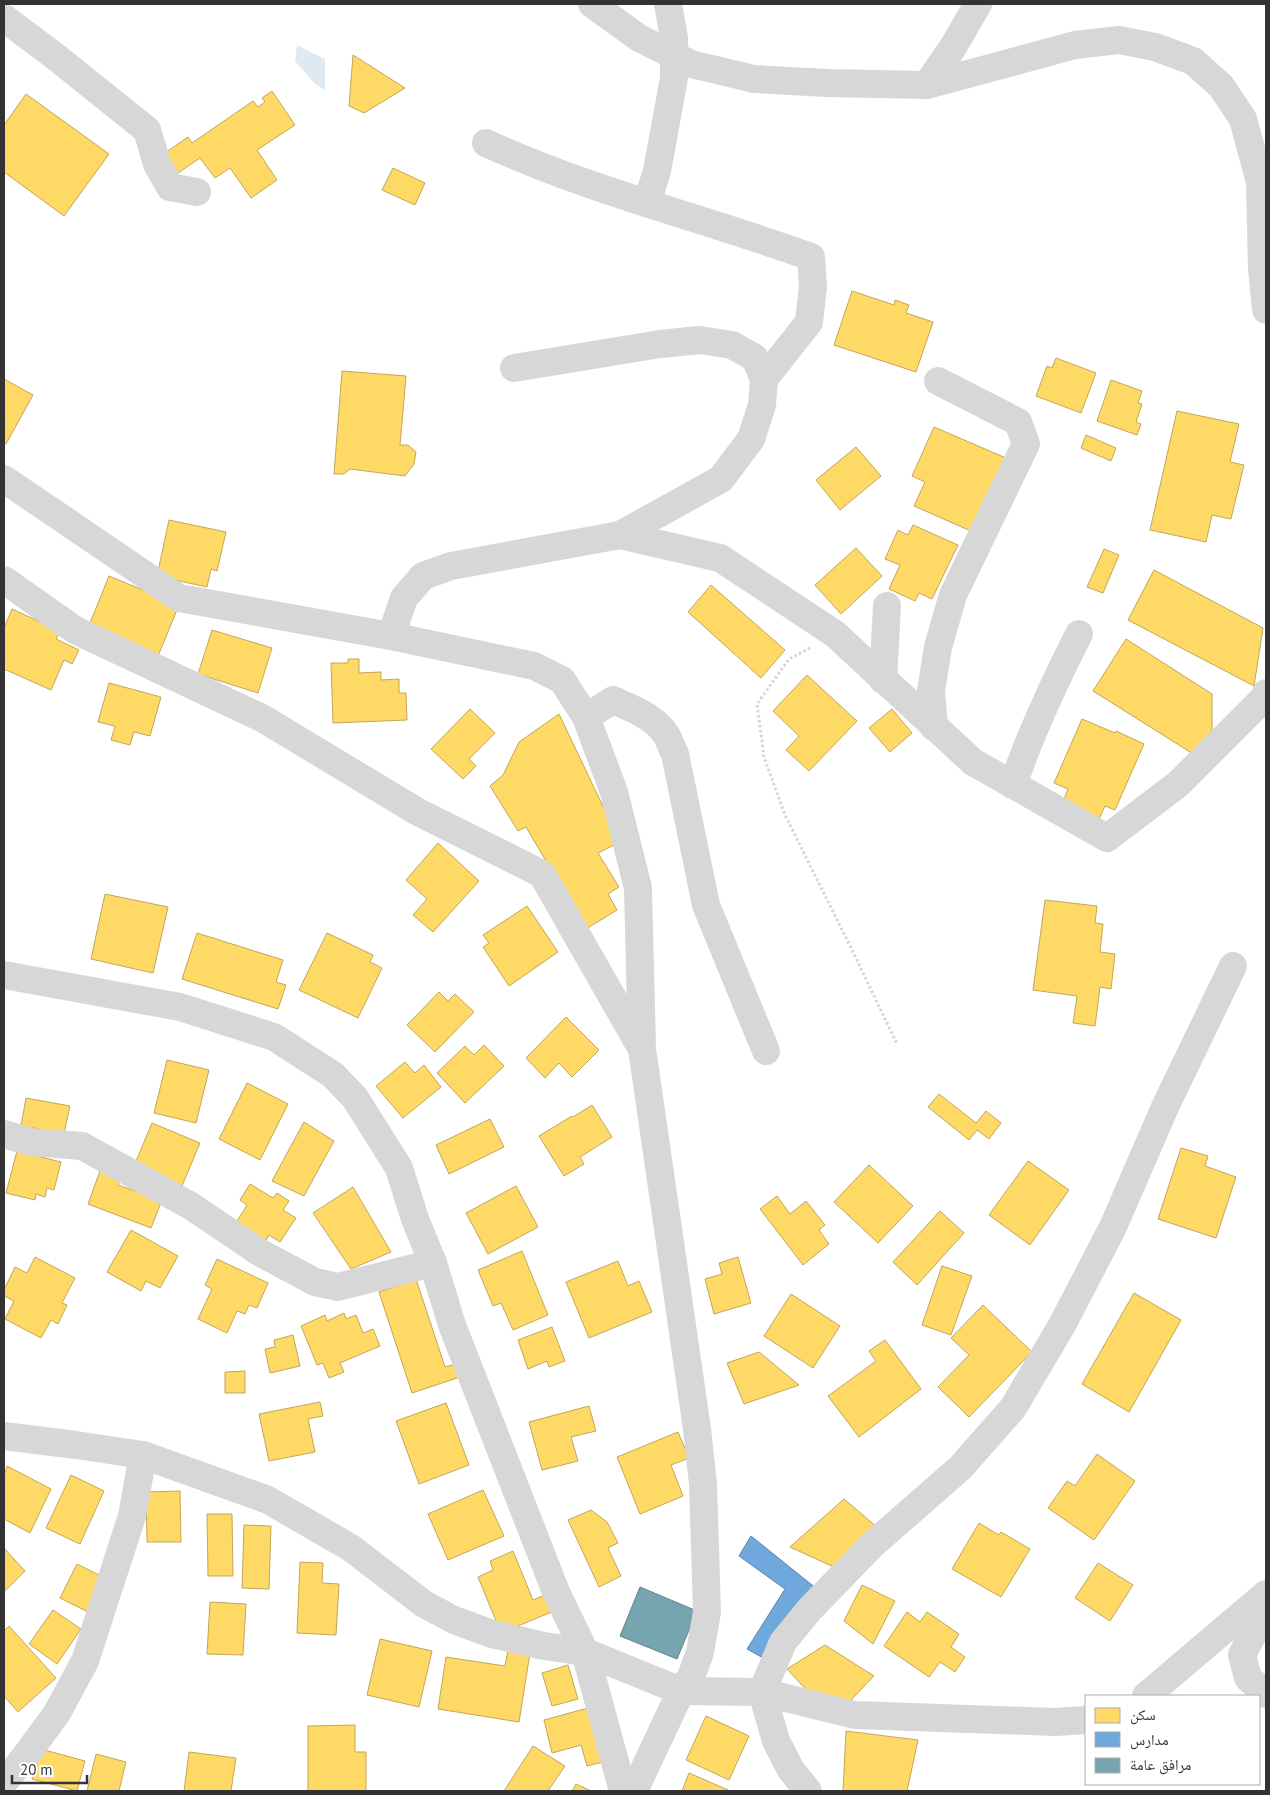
<svg xmlns="http://www.w3.org/2000/svg" width="1270" height="1795" font-family="'PT Sans','Noto Naskh Arabic',sans-serif">
	<rect width="100%" height="100%" fill="#fff"/>
	<!-- water -->
	<polygon fill="#ddeaf4" points="297,45 325,59 325,90 315,84 295,61"/>
	<!-- homes -->
	<g fill="#ffd966" stroke="#c2a757">
		<polygon points="353,55 405,88 364,113 349,106"/>
		<polygon points="272,91 295,125 257,150 277,180 251,198 230,168 215,178 200,158 175,175 162,155 188,137 192,143 253,101 258,107 265,102 262,98"/>
		<polygon points="26,94 109,154 64,216 4,172 4,125"/>
		<polygon points="393,168 425,183 415,205 382,190"/>
		<polygon points="852,291 894,305 895,300 909,305 906,313 933,322 916,372 834,345"/>
		<polygon points="1056,358 1096,373 1081,413 1036,396 1047,366 1052,368"/>
		<polygon points="342,371 406,376 400,445 408,445 416,452 414,464 405,476 350,469 344,474 334,474"/>
		<polygon points="4,379 33,395 6,444 4,442"/>
		<polygon points="1111,380 1142,391 1138,403 1142,404 1136,422 1141,424 1137,435 1097,421"/>
		<polygon points="1177,411 1239,424 1230,462 1244,465 1231,519 1212,515 1206,542 1150,530"/>
		<polygon points="934,427 1006,458 973,532 914,506 925,482 912,476"/>
		<polygon points="1086,435 1116,448 1111,461 1081,448"/>
		<polygon points="856,447 881,476 840,510 816,480"/>
		<polygon points="169,520 226,532 217,571 211,569 207,587 157,576"/>
		<polygon points="913,525 958,545 932,599 919,593 915,601 889,589 900,565 885,559 898,530 908,535"/>
		<polygon points="856,548 882,576 841,614 815,585"/>
		<polygon points="1104,549 1119,555 1103,593 1087,587"/>
		<polygon points="1154,570 1263,628 1254,686 1128,620"/>
		<polygon points="109,576 179,605 158,656 88,628"/>
		<polygon points="711,585 785,650 761,678 688,612"/>
		<polygon points="12,609 60,631 56,639 79,650 72,664 64,660 51,690 4,669 4,628"/>
		<polygon points="212,630 272,648 258,693 198,674"/>
		<polygon points="1126,639 1212,694 1212,731 1207,748 1198,757 1093,691"/>
		<polygon points="348,659 359,659 359,673 381,672 381,680 399,679 399,693 406,693 407,720 333,723 331,663 348,663"/>
		<polygon points="807,675 857,721 809,771 786,750 799,736 773,711"/>
		<polygon points="109,683 161,697 150,736 134,732 130,745 111,740 115,726 98,722"/>
		<polygon points="470,709 495,733 469,759 476,766 463,779 431,749"/>
		<polygon points="892,709 912,733 890,752 869,728"/>
		<polygon points="559,714 620,842 598,853 619,887 608,894 617,910 586,929 526,827 518,831 490,786 503,775 519,742"/>
		<polygon points="1082,719 1115,733 1116,731 1144,744 1115,810 1105,806 1098,821 1062,804 1068,789 1054,783"/>
		<polygon points="438,843 479,881 433,932 413,915 427,899 406,880"/>
		<polygon points="105,894 168,907 153,973 91,959"/>
		<polygon points="1045,900 1097,906 1095,923 1103,924 1100,952 1115,954 1111,989 1100,987 1095,1026 1073,1023 1077,996 1033,990"/>
		<polygon points="527,906 558,952 509,986 483,947 489,943 483,935"/>
		<polygon points="197,933 283,960 276,982 286,985 278,1009 182,979"/>
		<polygon points="327,933 373,955 370,962 382,968 358,1018 299,990"/>
		<polygon points="439,992 448,1001 455,994 474,1012 435,1052 407,1025"/>
		<polygon points="566,1017 599,1050 572,1077 559,1063 545,1078 526,1058"/>
		<polygon points="484,1045 504,1066 465,1103 437,1073 465,1046 474,1055"/>
		<polygon points="167,1060 209,1070 196,1123 154,1113"/>
		<polygon points="405,1062 415,1073 424,1065 441,1087 403,1118 376,1086"/>
		<polygon points="247,1083 288,1104 260,1160 219,1139"/>
		<polygon points="939,1094 976,1123 986,1111 1001,1123 989,1139 977,1130 969,1140 928,1107"/>
		<polygon points="26,1098 70,1106 64,1133 21,1126"/>
		<polygon points="592,1105 612,1137 580,1157 584,1164 564,1176 539,1136 572,1116 573,1117"/>
		<polygon points="490,1119 504,1147 449,1174 436,1145"/>
		<polygon points="304,1122 334,1141 304,1196 272,1181"/>
		<polygon points="152,1123 200,1143 182,1186 134,1166"/>
		<polygon points="1181,1148 1208,1156 1205,1166 1236,1177 1216,1238 1158,1219"/>
		<polygon points="17,1151 61,1162 54,1190 47,1188 45,1197 36,1194 35,1200 6,1193"/>
		<polygon points="1028,1161 1069,1190 1030,1245 989,1215"/>
		<polygon points="869,1165 913,1206 878,1243 834,1202"/>
		<polygon points="100,1171 121,1178 118,1185 162,1200 151,1228 88,1204"/>
		<polygon points="250,1184 273,1198 277,1193 289,1201 283,1210 296,1218 280,1242 269,1235 264,1244 234,1226 247,1205 240,1200"/>
		<polygon points="516,1186 538,1227 488,1254 466,1213"/>
		<polygon points="353,1187 391,1252 351,1269 313,1213"/>
		<polygon points="777,1196 790,1214 806,1201 825,1225 819,1230 829,1244 803,1265 760,1209"/>
		<polygon points="940,1211 964,1233 917,1285 893,1262"/>
		<polygon points="131,1230 178,1256 160,1288 146,1281 141,1291 107,1272"/>
		<polygon points="522,1251 548,1315 513,1330 501,1303 493,1306 478,1270"/>
		<polygon points="35,1257 75,1278 62,1303 67,1305 58,1324 51,1320 41,1338 5,1319 14,1301 4,1296 4,1290 15,1267 27,1273"/>
		<polygon points="738,1257 751,1303 714,1314 705,1279 722,1274 719,1263"/>
		<polygon points="217,1259 268,1283 257,1308 249,1305 245,1314 237,1311 227,1333 198,1319 212,1289 205,1285"/>
		<polygon points="618,1261 628,1286 639,1281 652,1312 589,1338 566,1282"/>
		<polygon points="942,1266 972,1276 951,1335 922,1325"/>
		<polygon points="416,1279 445,1367 459,1363 463,1376 412,1393 379,1292"/>
		<polygon points="1134,1293 1181,1320 1129,1412 1082,1384"/>
		<polygon points="791,1294 840,1326 813,1368 764,1336"/>
		<polygon points="983,1305 1032,1352 969,1417 938,1387 969,1355 951,1338"/>
		<polygon points="344,1313 346,1319 356,1315 363,1333 373,1329 380,1346 340,1363 344,1372 329,1378 323,1363 317,1365 301,1326 325,1315 327,1321"/>
		<polygon points="552,1327 565,1361 549,1367 547,1361 528,1369 518,1340"/>
		<polygon points="293,1335 300,1366 270,1373 265,1349 275,1347 274,1340"/>
		<polygon points="885,1340 921,1389 859,1437 828,1396 876,1361 869,1351"/>
		<polygon points="759,1352 799,1385 744,1404 727,1363"/>
		<polygon points="245,1371 245,1393 225,1393 225,1372"/>
		<polygon points="320,1402 323,1416 308,1419 315,1452 269,1461 259,1414"/>
		<polygon points="446,1403 469,1465 419,1484 396,1421"/>
		<polygon points="589,1406 596,1431 571,1437 578,1461 542,1470 529,1422"/>
		<polygon points="678,1432 689,1458 671,1465 683,1496 640,1514 617,1457"/>
		<polygon points="1097,1454 1135,1481 1094,1540 1048,1508 1067,1481 1075,1486"/>
		<polygon points="7,1466 51,1489 30,1533 4,1519 4,1476"/>
		<polygon points="71,1475 104,1491 80,1544 46,1528"/>
		<polygon points="483,1490 504,1536 448,1560 428,1514"/>
		<polygon points="180,1491 181,1542 147,1542 146,1492"/>
		<polygon points="844,1499 877,1527 836,1568 790,1547"/>
		<polygon points="591,1510 607,1522 618,1543 608,1548 621,1576 599,1587 568,1520"/>
		<polygon points="207,1514 232,1514 233,1576 208,1576"/>
		<polygon points="979,1523 999,1535 1001,1532 1030,1549 1001,1597 952,1569"/>
		<polygon points="244,1525 271,1526 269,1589 242,1588"/>
		<polygon points="4,1548 25,1571 4,1592"/>
		<polygon points="513,1551 533,1600 547,1594 554,1611 501,1633 478,1577 493,1570 490,1561"/>
		<polygon points="300,1562 323,1563 322,1583 339,1584 336,1635 297,1633"/>
		<polygon points="1098,1563 1133,1585 1110,1621 1075,1598"/>
		<polygon points="77,1564 105,1578 88,1612 60,1598"/>
		<polygon points="862,1585 895,1601 873,1644 844,1621"/>
		<polygon points="210,1602 246,1604 243,1655 207,1654"/>
		<polygon points="53,1610 81,1629 57,1664 29,1644"/>
		<polygon points="907,1612 920,1622 927,1612 959,1634 951,1647 965,1657 955,1672 940,1662 929,1677 884,1646"/>
		<polygon points="9,1626 56,1678 18,1712 4,1696 4,1631"/>
		<polygon points="380,1639 432,1651 419,1707 367,1695"/>
		<polygon points="825,1645 874,1676 850,1701 812,1696 787,1669"/>
		<polygon points="508,1650 530,1653 519,1722 438,1709 446,1657 505,1666"/>
		<polygon points="568,1665 578,1699 552,1706 542,1673"/>
		<polygon points="588,1708 603,1762 587,1766 581,1745 552,1753 544,1720"/>
		<polygon points="706,1716 749,1736 729,1780 686,1760"/>
		<polygon points="355,1725 355,1752 366,1752 366,1791 308,1791 308,1726"/>
		<polygon points="846,1731 918,1740 907,1791 843,1791"/>
		<polygon points="533,1746 565,1766 548,1791 504,1791"/>
		<polygon points="41,1749 85,1761 77,1791 32,1779"/>
		<polygon points="189,1752 236,1758 231,1791 184,1791"/>
		<polygon points="96,1754 126,1762 119,1791 87,1791"/>
		<polygon points="689,1773 728,1790 728,1791 682,1791"/>
		<polygon points="576,1784 591,1791 572,1791"/>
	</g>
	<!-- schools -->
	<polygon fill="#6fa8dc" stroke="#5d85a9" points="751,1536 817,1589 765,1659 747,1649 785,1589 739,1556"/>
	<!-- public -->
	<polygon fill="#76a5af" stroke="#62838a" points="640,1587 697,1611 677,1659 620,1636"/>
	<g fill="none" stroke-linecap="round" stroke-linejoin="round">
		<!-- path -->
		<polyline stroke="#d6d6d6" stroke-width="3" stroke-dasharray="2.5 2.5" stroke-linecap="butt" points="810,648 789,659 757,704 764,757 785,815 855,956 897,1044"/>
		<!-- minor -->
		<g stroke="#d7d7d7" stroke-width="28">
			<polyline points="592,4 639,38 691,64 754,79 827,83 927,85 1075,45 1119,40 1155,47 1193,61 1221,86 1243,119 1260,182 1262,269 1266,310"/>
			<polyline points="4,18 56,57 147,130 157,164 170,187 197,192"/>
			<polyline points="927,85 953,47 978,4"/>
			<path d="M486 143C590 191 703 218 811 257L813 286 809 322 764 379"/>
			<polyline points="647,203 657,171 674,78 674,38 668,4"/>
			<polyline points="514,368 660,344 700,340 732,345 755,358 764,379 762,405 751,439 721,479 620,535"/>
			<polyline points="4,479 179,598 391,636 534,666 562,680 586,717 614,792 638,888 642,1049 697,1429 703,1484 707,1612 700,1652 691,1677 681,1691 634,1791"/>
			<polyline points="4,580 75,630 262,718 418,812 542,874 639,1044"/>
			<polyline points="391,636 404,598 423,576 451,566 620,535 720,558 835,634 973,762 1107,838 1178,784 1264,698 1266,693"/>
			<polyline points="883,680 887,606"/>
			<path d="M586 717 613 700C631 708 656 717 667 736 670 742 672 748 675 754L706 905 766 1051"/>
			<polyline points="934,727 931,691 938,647 953,595 1026,444 1018,422 938,381"/>
			<path d="M1013 785C1031 732 1054 683 1079 634"/>
			<polyline points="4,975 180,1007 274,1037 333,1075 355,1098 399,1168 415,1219 433,1263 452,1325 556,1592 585,1652 623,1791"/>
			<polyline points="4,1134 31,1142 82,1146 191,1206 259,1252 315,1282 338,1287 433,1263"/>
			<polyline points="4,1436 76,1445 143,1455 268,1500 351,1548 424,1604 454,1620 492,1634 544,1646 585,1652 681,1691 762,1692 855,1715 1056,1722 1086,1720"/>
			<polyline points="1266,1598 1257,1626 1242,1655 1248,1678 1266,1694"/>
			<polyline points="1146,1696 1266,1594"/>
			<polyline points="4,1782 24,1758 57,1713 85,1661 132,1516 143,1455"/>
			<polyline points="808,1791 791,1770 776,1741 762,1692 783,1642 810,1609 872,1545 960,1468 1013,1408 1062,1325 1113,1227 1165,1107 1233,966"/>
		</g>
	</g>
	<!-- border -->
	<rect width="1270" height="1795" fill="none" stroke="#333333" stroke-width="10"/>
	<!-- legend -->
	<rect x="1085" y="1695" width="175" height="90" fill="#ffffff" stroke="#adadad"/>
	<rect x="1095" y="1708" width="25" height="15" fill="#ffd966" stroke="#adadad"/>
	<text x="1130" y="1720" font-size="15" fill="#333333">سكن</text>
	<rect x="1095" y="1732" width="25" height="15" fill="#6fa8dc" stroke="#adadad"/>
	<text x="1130" y="1745" font-size="15" fill="#333333">مدارس</text>
	<rect x="1095" y="1758" width="25" height="15" fill="#76a5af" stroke="#adadad"/>
	<text x="1130" y="1770" font-size="15" fill="#333333">مرافق عامة</text>
	<!-- scale -->
	<path d="M12 1775v8h75v-8" fill="none" stroke="#333333" stroke-width="2.5"/>
	<text x="20" y="1775" font-size="15" fill="#333333" stroke="#ffffff" stroke-width="4" paint-order="stroke">20 m</text>
</svg>
